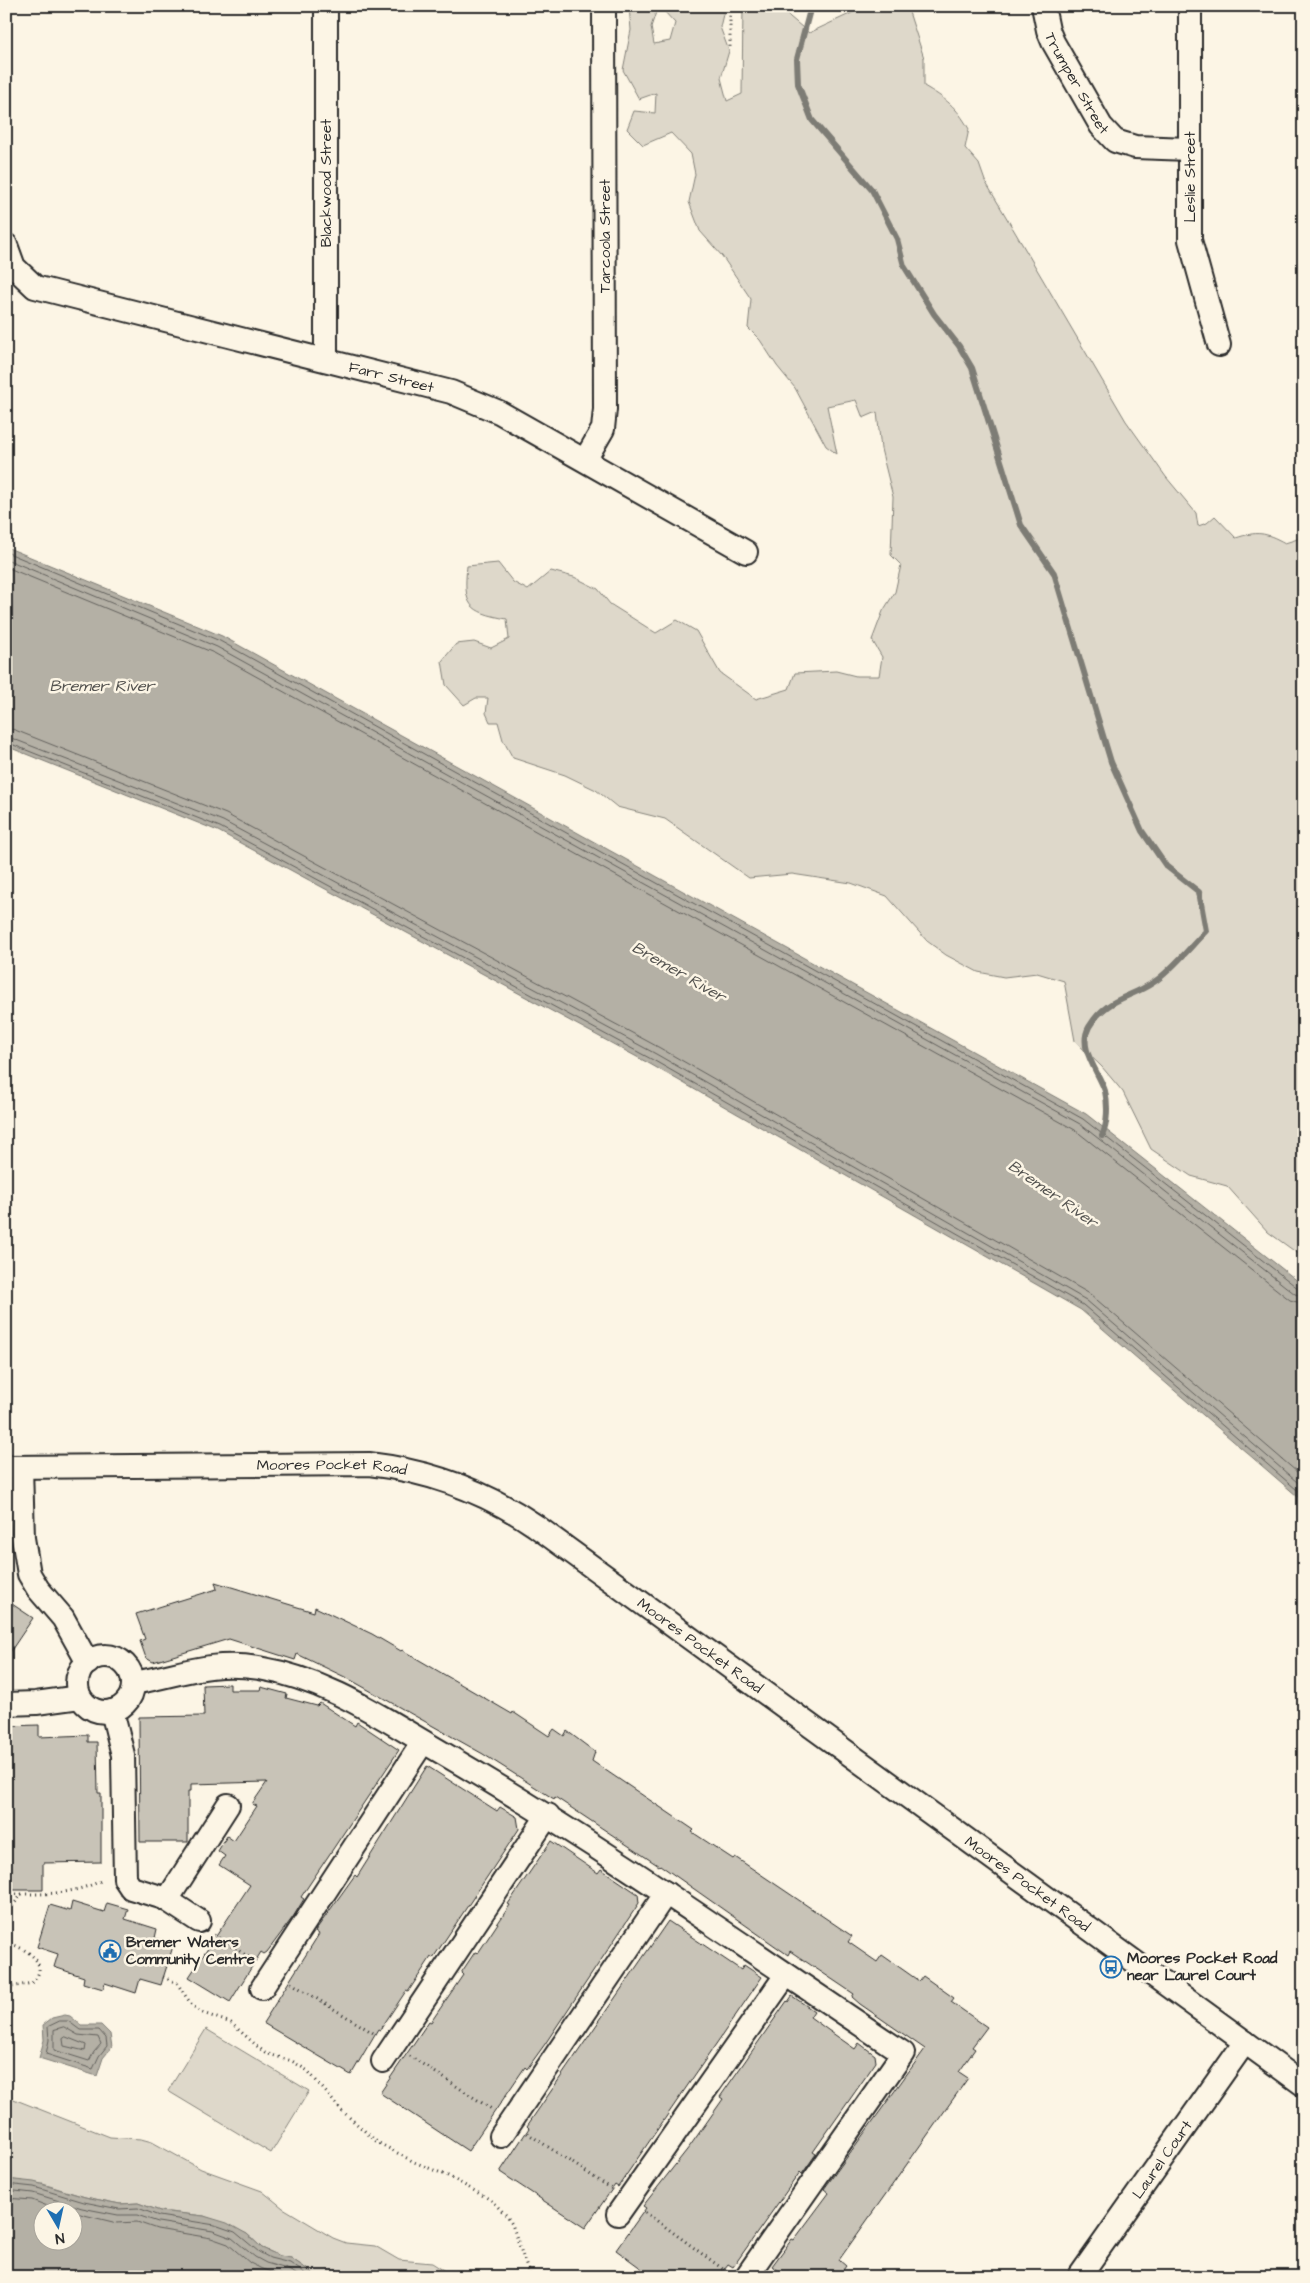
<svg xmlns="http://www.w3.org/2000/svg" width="1310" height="2283" font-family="'Architects Daughter',sans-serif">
	<rect width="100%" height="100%" fill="#fcf5e5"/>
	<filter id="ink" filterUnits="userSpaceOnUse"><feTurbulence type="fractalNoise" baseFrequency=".02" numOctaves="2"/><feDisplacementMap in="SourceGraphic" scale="10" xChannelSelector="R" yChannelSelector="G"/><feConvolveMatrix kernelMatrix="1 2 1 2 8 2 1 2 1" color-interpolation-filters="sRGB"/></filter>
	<g filter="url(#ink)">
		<!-- green -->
		<g fill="#ded8ca" stroke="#84827a">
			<path d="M629 6H654L656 12 651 27 654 44 670 41 675 23 663 10 664 6H725L720 27 729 51 721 78 727 101 742 94 743 6H777L809 33 856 11 854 6H907L924 58V86C946 99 956 106 969 129L965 148 979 164 985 181 1126 421 1166 477 1196 513 1198 526 1207 523 1215 516 1236 538C1257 531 1265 532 1285 543L1304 537V1258L1268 1232 1227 1186 1191 1176 1151 1149 1123 1092 1102 1067 1075 1041 1064 981 1037 973 1004 977 978 972 946 955 927 941 887 896 851 883 792 874 749 878 665 819 617 807 596 790 565 775 513 758 503 740 498 722H490L486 713 488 698H476L464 705 446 685 442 661 456 644 474 642 491 648 509 639 507 619C468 612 463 605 467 566L498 563 513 582 528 590 551 571 574 577 598 589 610 604 656 633 677 620 696 631 720 673 756 699 789 689 795 673 836 671 856 676H879L882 657 872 640 883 611 895 592 901 565 891 555 893 497 881 449 877 412 863 418 856 400 827 406 837 454 826 446 795 388 777 366 760 340 748 328 751 299 722 256 700 231 689 202 695 174 691 154 671 133 643 145 627 129 634 111 655 113 656 93 639 99 623 70 631 30Z"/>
			<polygon points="206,2029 309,2091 271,2153 168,2091"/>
			<polygon points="6,2096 110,2137 141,2139 152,2142 201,2169 262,2191 283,2208 333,2238 346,2243 375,2246 399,2260 432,2263 454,2277 318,2277 291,2258 280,2256 262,2248 247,2234 204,2216 160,2211 138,2203 120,2204 85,2197 43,2184 6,2179"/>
		</g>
		<!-- water -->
		<g fill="#b4b0a5" stroke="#7d7b74" fill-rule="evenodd">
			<polygon points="6,547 222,636 1086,1114 1304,1286 1304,1502 1081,1310 650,1064 218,831 6,746"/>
			<polygon points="65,2015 70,2016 81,2025 101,2025 110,2034 112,2047 103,2058 97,2076 39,2058 44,2040 43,2025 52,2018"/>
			<path d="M6 2179 34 2182 85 2197 120 2204 138 2203 160 2211 204 2216 227 2223 247 2234 262 2248 280 2256 291 2258 318 2277H6ZM42 2210H72V2240H42Z"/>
		</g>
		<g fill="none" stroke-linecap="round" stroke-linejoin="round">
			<!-- shore -->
			<g stroke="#62605c" stroke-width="1">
				<polyline points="6,552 220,641 1083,1119 1299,1289 1304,1290"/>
				<polyline points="6,559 217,647 1080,1124 1295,1294 1304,1296"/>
				<polyline points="6,567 214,653 1075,1130 1290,1300 1304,1304"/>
				<polyline points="6,728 15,730 226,814 660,1048 1090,1294 1304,1478"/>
				<polyline points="6,736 223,821 656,1054 1086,1300 1304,1488"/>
				<polyline points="6,742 220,827 653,1060 1083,1305 1304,1496"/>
				<polygon points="60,2021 68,2021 80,2030 99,2030 106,2038 107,2046 99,2056 93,2069 46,2054 49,2040 48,2027"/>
				<polygon points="64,2027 78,2035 98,2037 101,2044 94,2052 89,2061 54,2050 54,2030"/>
				<polygon points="66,2037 86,2045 85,2051 64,2046 63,2039"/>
				<polyline points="6,2184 34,2187 84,2202 119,2209 138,2208 159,2216 215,2225 235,2232 259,2252 270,2258 290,2263 310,2277"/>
				<polyline points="6,2190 33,2193 82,2208 118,2215 137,2215 158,2222 213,2231 232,2238 255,2257 266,2263 287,2269 301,2277"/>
				<polyline points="6,2198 32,2200 55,2209 68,2210"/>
				<polyline points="72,2212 117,2223 137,2222 157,2229 211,2238 228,2244 250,2263 262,2269 286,2277"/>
			</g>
			<!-- stream -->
			<path stroke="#7d7b74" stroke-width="6" d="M811 6 797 59 798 84 812 120 872 190 897 239 904 266 934 314 959 346 972 368 1021 525 1054 573 1111 762 1142 831 1166 866 1199 892 1206 931C1191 946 1171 971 1154 982 1129 999 1106 998 1089 1027 1077 1048 1099 1072 1105 1091 1108 1105 1108 1123 1102 1136"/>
		</g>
		<!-- building -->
		<g fill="#c8c3b7" stroke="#2b2b2b">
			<polygon points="215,1582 314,1612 315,1607 372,1634 401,1651 402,1650 512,1714 513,1712 549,1736 554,1729 564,1736 567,1731 595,1752 592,1761 694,1830 692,1832 733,1859 735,1857 852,1936 848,1942 877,1962 882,1955 919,1981 923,1976 954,1998 951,2002 987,2027 972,2047 975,2049 959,2072 968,2078 839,2260 846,2266 838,2277 788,2277 772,2266 792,2239 794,2240 829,2193 824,2189 925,2049 860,2004 852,1997 854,1994 790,1951 788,1955 660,1865 659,1866 555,1797 554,1799 483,1754 349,1679 297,1654 295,1660 229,1639 153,1662 146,1658 140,1641 145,1639 136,1614 217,1589"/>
			<polygon points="6,1600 33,1618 6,1658"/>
			<polygon points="230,1684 230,1690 260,1690 261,1687 287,1694 286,1698 317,1706 320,1703 355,1726 357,1722 399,1750 301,1897 304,1899 293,1917 267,1952 264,1954 261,1952 230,2002 189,1977 250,1885 219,1865 225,1856 218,1851 227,1836 234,1841 257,1806 252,1804 267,1782 191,1784 191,1791 188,1791 188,1842 140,1842 139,1717 204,1716 203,1685"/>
			<polygon points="39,1725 39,1737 88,1735 88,1742 97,1742 98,1793 101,1793 101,1862 43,1863 43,1890 6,1890 6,1726"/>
			<polygon points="427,1766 497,1811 500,1807 517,1817 519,1829 433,1958 431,1957 408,1992 406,1991 380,2030 378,2029 351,2075 263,2023 319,1934 315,1931 355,1875 357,1877"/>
			<polygon points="551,1841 598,1873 601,1869 638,1894 639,1903 545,2044 527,2069 525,2067 468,2151 380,2093 429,2021 431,2022 463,1975 461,1973 475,1952 478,1953 510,1905 508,1904"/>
			<polygon points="72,1902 104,1912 107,1903 128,1909 125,1919 157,1929 155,1938 174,1943 161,1985 140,1979 136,1993 105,1983 103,1989 83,1983 84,1977 54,1967 58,1954 37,1947 50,1905 70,1911"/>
			<polygon points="668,1921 741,1970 744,1965 762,1977 618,2187 615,2185 585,2228 500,2172 529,2128 527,2126"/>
			<polygon points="792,1996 814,2011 810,2017 828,2030 855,2049 859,2043 875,2055 876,2062 813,2152 816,2154 802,2174 800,2172 733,2267 728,2264 718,2277 653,2277 616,2250 646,2208 643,2206 690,2146 723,2099 720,2097 787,2001 788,2002"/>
		</g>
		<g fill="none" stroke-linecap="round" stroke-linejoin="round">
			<!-- street casing -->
			<g stroke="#2b2b2b" stroke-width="26">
				<g id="street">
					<polyline points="326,6 326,360"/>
					<path id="s1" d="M1043 6 1048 30 1053 42 1101 126 1115 141 1135 147 1189 149"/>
					<polyline points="1190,6 1190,240 1219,345"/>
					<path id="s2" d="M6 245 14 267 35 287 451 392 499 412 746 552"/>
					<polyline points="585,460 603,429 605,409 604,6"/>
					<path id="s3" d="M6 1467 369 1464C429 1471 485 1491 536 1526L1304 2085"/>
					<polyline points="21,1467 23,1538 29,1574 38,1589 63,1618 88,1663"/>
					<circle cx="105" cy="1684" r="28"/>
					<path d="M133 1683C181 1675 208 1660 259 1668 330 1680 385 1720 446 1755 604 1847 752 1952 903 2053L746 2277"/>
					<polyline points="6,1704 36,1703 80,1697"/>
					<polyline points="112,1711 123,1755 125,1879 131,1888 164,1898 199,1921"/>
					<polyline points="167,1900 228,1805"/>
					<polyline points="262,1988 423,1742"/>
					<polyline points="383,2061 548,1815"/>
					<polyline points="501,2136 666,1893"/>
					<polyline points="618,2214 786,1975"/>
					<path id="s4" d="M1079 2277 1245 2042"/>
				</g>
			</g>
			<!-- path -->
			<g stroke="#2b2b2b" stroke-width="3" stroke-dasharray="1 4" stroke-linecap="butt">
				<polyline points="728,6 730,14 730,48"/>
				<path d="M6 1894C43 1894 69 1896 103 1880"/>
				<polyline points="6,1914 22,1894"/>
				<polyline points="214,1935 255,1961"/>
				<path d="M6 1942C22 1947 53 1962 32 1983L6 1988"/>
				<polyline points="163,1977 177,1983 191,2004 200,2012 231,2023 265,2053 292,2061 308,2071 341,2110 377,2142 414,2162 446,2175 491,2200 506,2215 512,2224 530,2277"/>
				<polyline points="291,1983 375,2034"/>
				<polyline points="410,2056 493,2110"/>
				<polyline points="527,2133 612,2189"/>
				<polyline points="645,2212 727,2272"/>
			</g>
			<!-- street -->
			<use href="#street" stroke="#fcf5e5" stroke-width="22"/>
		</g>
	</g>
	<!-- icons -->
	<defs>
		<g id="civic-ring" transform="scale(1.125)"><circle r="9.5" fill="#fcf5e5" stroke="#1f6fb2" stroke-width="1.5"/><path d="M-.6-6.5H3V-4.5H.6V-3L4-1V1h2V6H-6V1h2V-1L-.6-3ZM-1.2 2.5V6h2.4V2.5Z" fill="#1f6fb2"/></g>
		<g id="bus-ring" transform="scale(1.125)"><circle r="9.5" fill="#fcf5e5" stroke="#1f6fb2" stroke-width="1.5"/><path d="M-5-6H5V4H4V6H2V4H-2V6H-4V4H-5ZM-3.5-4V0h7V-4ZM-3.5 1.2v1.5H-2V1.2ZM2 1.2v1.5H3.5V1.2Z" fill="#1f6fb2"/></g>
	</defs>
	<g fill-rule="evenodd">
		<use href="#civic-ring" x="110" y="1951"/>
		<use href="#bus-ring" x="1111" y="1967"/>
	</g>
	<g text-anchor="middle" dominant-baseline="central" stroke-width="5" stroke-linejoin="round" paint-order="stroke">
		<!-- street labels -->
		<g font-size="15" fill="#2b2b2b" stroke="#fcf5e5">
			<text stroke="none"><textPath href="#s1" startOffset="85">Trumper Street</textPath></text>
			<text transform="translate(1190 177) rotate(-90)">Leslie Street</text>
			<text transform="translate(326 183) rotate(-90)">Blackwood Street</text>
			<text transform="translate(605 236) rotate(-90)">Tarcoola Street</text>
			<text stroke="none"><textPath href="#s2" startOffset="420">Farr Street</textPath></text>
			<text stroke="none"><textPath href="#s3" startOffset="326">Moores Pocket Road</textPath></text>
			<text stroke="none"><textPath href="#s3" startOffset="746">Moores Pocket Road</textPath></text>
			<text stroke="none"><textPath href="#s3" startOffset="1151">Moores Pocket Road</textPath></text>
			<text stroke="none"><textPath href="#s4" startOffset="144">Laurel Court</textPath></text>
		</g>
		<!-- poi labels -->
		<g font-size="15" font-weight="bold" fill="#2b2b2b" stroke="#fcf5e5" text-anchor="start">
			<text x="126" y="1942">Bremer Waters<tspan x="126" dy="17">Community Centre</tspan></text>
			<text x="1127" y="1958">Moores Pocket Road<tspan x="1127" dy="17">near Laurel Court</tspan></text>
		</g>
		<!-- water labels -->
		<g font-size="16" font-style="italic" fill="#545350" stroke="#fcf5e5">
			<text x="102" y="686">Bremer River</text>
			<text transform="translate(679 972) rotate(30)">Bremer River</text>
			<text transform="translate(1053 1194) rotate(35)">Bremer River</text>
		</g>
	</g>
	<!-- margin -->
	<rect width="1310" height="2283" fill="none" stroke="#fcf5e5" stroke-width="25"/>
	<rect x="12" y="12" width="1285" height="2258" fill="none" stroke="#2b2b2b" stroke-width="2" filter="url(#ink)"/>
	<!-- north arrow -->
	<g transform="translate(58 2226) rotate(171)"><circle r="24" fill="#fcf5e5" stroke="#a8a49b"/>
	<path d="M0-4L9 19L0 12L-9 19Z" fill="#1f6fb2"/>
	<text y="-8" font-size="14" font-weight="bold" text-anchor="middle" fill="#2b2b2b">N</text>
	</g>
</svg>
